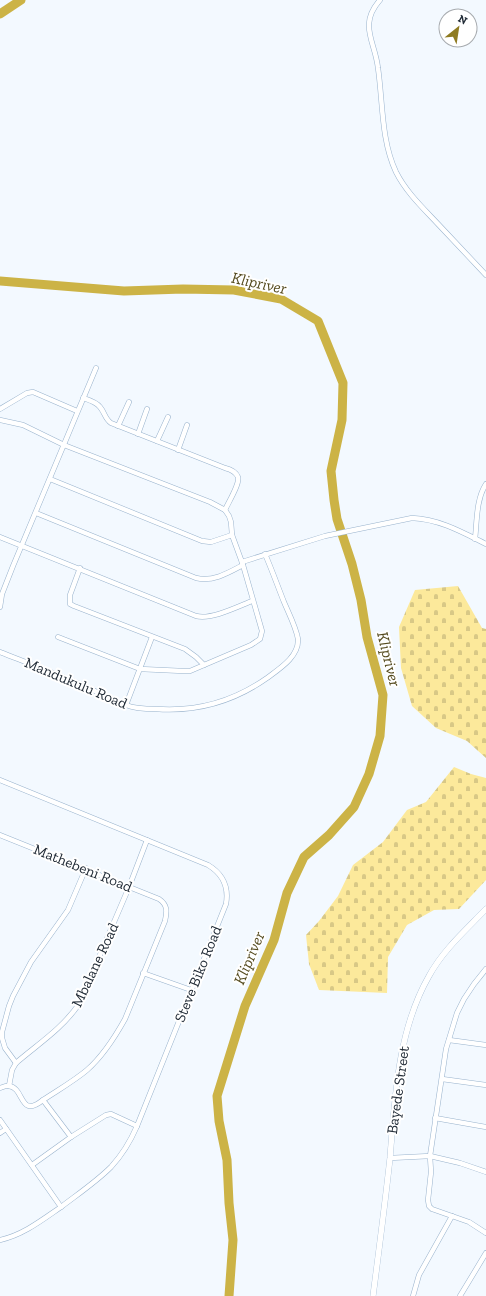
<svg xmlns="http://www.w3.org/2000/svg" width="486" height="1296" font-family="'Zilla Slab',serif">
	<defs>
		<pattern id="cemetery-stones" width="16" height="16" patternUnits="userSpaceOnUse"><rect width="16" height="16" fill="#fce99b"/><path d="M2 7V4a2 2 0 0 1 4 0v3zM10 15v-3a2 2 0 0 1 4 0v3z" fill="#d8c886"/></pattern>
	</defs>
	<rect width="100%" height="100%" fill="#f3f9ff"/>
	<!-- cemetery -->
	<g fill="url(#cemetery-stones)">
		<polygon points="458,586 482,628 486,629 486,758 467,741 436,728 412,706 401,668 399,627 415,590"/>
		<polygon points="454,767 471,774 486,778 486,880 459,909 434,910 407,925 388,957 387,993 319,990 309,964 306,935 319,921 338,896 353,865 383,842 407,810 426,802"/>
	</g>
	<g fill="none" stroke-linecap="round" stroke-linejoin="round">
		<!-- river -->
		<g stroke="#ccb346" stroke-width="9">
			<polyline points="0,14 21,0"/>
			<polyline points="0,281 124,291 183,289 234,290 281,299 318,321 343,383 342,420 331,471 334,500 337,519 352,564 361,600 367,637 383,695 380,736 369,774 354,807 329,835 304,857 287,893 274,940 245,1006 217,1096 219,1121 227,1160 229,1203 233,1240 229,1296"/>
		</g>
		<!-- minor casing -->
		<g stroke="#99b3cd" stroke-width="5.5">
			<g id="minor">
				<path d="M380 0C358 25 375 41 378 68 383 103 381 140 396 172 406 192 423 208 438 224 454 241 470 258 486 275"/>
				<path d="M83 398C89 400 96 402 100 407 105 413 105 419 111 423L225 468C229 469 236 472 238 477 240 484 228 503 225 510"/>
				<polyline points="0,409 27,393 33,392 77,411"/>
				<polyline points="0,420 23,425 64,445 210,502 225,510 229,516 231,522 232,535 243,565 262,631 260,639 251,645 190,671 183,671 140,669 58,637"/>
				<polyline points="118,426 129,402"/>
				<polyline points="138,434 147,409"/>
				<polyline points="157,441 168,417"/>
				<polyline points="178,450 187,425"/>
				<polyline points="50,479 202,541 211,542 232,535"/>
				<path d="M36 513 196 578C213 582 228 573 243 565"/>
				<path d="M0 537 196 616C211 620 237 607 252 601"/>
				<path d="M475 539C477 522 476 499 486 484"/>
				<path d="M242 562 325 536 412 518C439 519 462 532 486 544"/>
				<polyline points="80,568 70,595 70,604 74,606 185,649 196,657 204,665"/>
				<polyline points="0,607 2,594 13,566 96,368"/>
				<path d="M0 652C28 663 57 674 85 686 98 692 111 701 126 705 135 709 146 709 156 709 197 712 233 702 267 678 279 669 299 657 298 639 296 627 289 614 284 602 278 587 272 570 265 554"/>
				<polyline points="126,705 152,637"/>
				<path d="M0 780 208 865C223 874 229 887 226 904L137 1126C131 1140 122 1155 111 1167 96 1182 78 1194 61 1207 42 1220 23 1235 0 1240"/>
				<path d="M0 835 159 899C168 905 167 912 165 921L125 1019C115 1037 103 1056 87 1070 74 1081 58 1090 43 1100"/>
				<polyline points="486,969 474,984 464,999 457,1013 446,1049 430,1156 431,1172 428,1200 429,1206 432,1209 469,1222 486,1233"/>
				<polyline points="143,973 191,990"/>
				<polyline points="449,1040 486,1045"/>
				<polyline points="16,1063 5,1048 2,1038 2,1032 9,1006 13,996 31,962 68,910 86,868"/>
				<polyline points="442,1079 486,1085"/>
				<path d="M9 1086 12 1070 16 1063C38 1044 62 1029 79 1004L129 887 147 840"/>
				<path d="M0 1088C3 1087 7 1085 9 1086 25 1088 19 1119 43 1100L71 1137"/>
				<polyline points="435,1118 486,1127"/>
				<polyline points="0,1120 61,1207"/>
				<polyline points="0,1133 6,1129"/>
				<polyline points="390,1158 430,1156 460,1163 486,1172"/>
				<polyline points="32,1165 71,1137 106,1115 111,1114 137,1126"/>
				<polyline points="413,1296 419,1275 452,1216"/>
				<polyline points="460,1296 486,1253"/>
			</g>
		</g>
		<!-- tertiary casing -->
		<g stroke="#99b3cd" stroke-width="6">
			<path id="tertiary" d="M373 1296C379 1250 385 1204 390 1158 395 1096 398 1030 429 976 443 950 466 930 486 909"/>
		</g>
		<!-- minor -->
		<use href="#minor" stroke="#fff" stroke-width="4.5"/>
		<!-- tertiary -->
		<use href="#tertiary" stroke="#fff" stroke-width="5.5"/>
	</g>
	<g text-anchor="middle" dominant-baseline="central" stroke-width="4" stroke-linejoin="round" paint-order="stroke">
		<!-- street labels -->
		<g font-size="15" fill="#222c37" stroke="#fff">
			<text transform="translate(76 683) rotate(23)">Mandukulu Road</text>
			<text transform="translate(83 868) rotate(22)">Mathebeni Road</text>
			<text transform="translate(95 965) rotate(-65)">Mbalane Road</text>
			<text transform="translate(198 974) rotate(-68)">Steve Biko Road</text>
			<text transform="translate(398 1090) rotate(-82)">Bayede Street</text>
		</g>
		<!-- water labels -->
		<g font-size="16" font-style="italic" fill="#544a1e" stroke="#fff">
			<text transform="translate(259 283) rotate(12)">Klipriver</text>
			<text transform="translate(389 659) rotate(76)">Klipriver</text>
			<text transform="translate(249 958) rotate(-67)">Klipriver</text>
		</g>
	</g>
	<!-- north arrow -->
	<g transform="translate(458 28) rotate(30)"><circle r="19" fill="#ffffff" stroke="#a7abaf"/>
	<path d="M0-3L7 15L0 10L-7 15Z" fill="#8f7b21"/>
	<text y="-6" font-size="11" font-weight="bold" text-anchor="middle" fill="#222c37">N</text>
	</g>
</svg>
